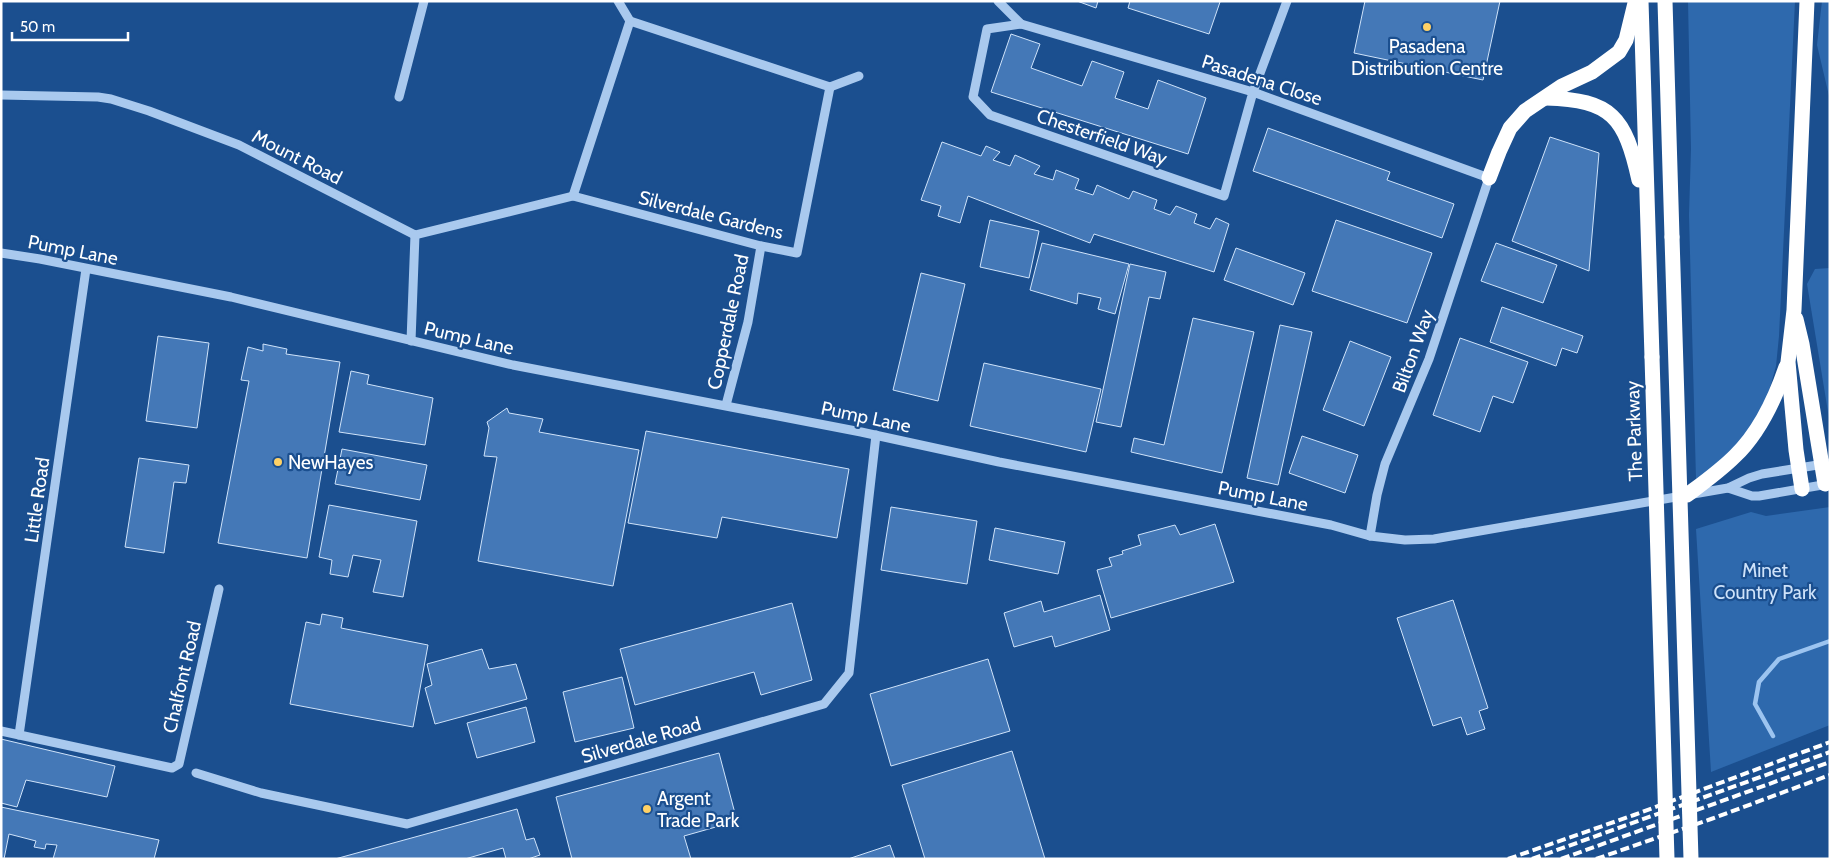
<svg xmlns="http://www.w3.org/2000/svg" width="1831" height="860" font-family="Cabin,sans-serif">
	<rect width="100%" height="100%" fill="#1b4f8f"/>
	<!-- green -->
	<g fill="#2e69ad">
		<polygon points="1688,1 1795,1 1779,336 1776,366 1768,395 1745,436 1714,467 1696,479 1689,215 1691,149"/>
		<polygon points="1822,1 1830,1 1830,100 1817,45"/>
		<polygon points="1830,268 1830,424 1807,284 1815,269"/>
		<polygon points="1830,507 1830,725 1711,772 1696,529 1751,512 1766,516"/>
	</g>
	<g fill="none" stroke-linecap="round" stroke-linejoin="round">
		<!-- stream -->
		<polyline stroke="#9cc4f0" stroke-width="4.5" points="1773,736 1755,704 1759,682 1779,659 1830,641"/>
	</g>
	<!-- building -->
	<g fill="#4478b7" stroke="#cfe3fa">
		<polygon points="1077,1 1098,1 1096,8"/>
		<polygon points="1130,1 1218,1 1220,2 1209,34 1128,8"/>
		<polygon points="1365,1 1500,1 1483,80 1354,53"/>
		<polygon points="1011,34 1040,44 1031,68 1082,86 1092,61 1124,72 1115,98 1148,109 1158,80 1206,98 1188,154 991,92"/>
		<polygon points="1268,128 1390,172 1387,180 1454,204 1442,238 1253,171"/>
		<polygon points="1550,137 1599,153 1589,271 1512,241"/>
		<polygon points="942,142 981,156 986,146 1000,152 993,160 1010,166 1015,155 1040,166 1034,174 1053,180 1056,170 1079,179 1075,189 1093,195 1097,185 1129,199 1133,191 1157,200 1154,209 1170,215 1176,206 1197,214 1194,223 1210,229 1216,218 1229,224 1214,272 1094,234 1090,243 968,196 960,223 938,216 941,206 921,200"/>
		<polygon points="990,220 1039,231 1029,278 980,267"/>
		<polygon points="1336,220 1432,253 1407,323 1312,291"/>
		<polygon points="1042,243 1129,264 1115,314 1098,309 1101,298 1078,293 1077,304 1030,290"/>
		<polygon points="1496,243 1557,265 1543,303 1481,281"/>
		<polygon points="1236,248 1305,273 1293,305 1224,280"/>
		<polygon points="1130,264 1166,272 1160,299 1149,297 1121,427 1096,422"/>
		<polygon points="921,273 965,284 938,401 893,390"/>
		<polygon points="1502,307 1583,336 1577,353 1562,348 1556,366 1490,342"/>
		<polygon points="1193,318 1254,332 1222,473 1131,452 1134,438 1164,445"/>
		<polygon points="1280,325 1312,332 1278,485 1247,478"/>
		<polygon points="158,336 209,343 197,428 146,421"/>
		<polygon points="1460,338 1528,362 1513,403 1493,396 1480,432 1433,415"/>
		<polygon points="1350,341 1391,357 1364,426 1323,410"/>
		<polygon points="263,344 287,349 286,354 340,362 307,558 218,543 249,381 241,380 248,347 263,351"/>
		<polygon points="984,363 1101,389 1086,452 970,426"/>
		<polygon points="351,371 369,375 367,384 433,398 425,445 339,432"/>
		<polygon points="507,408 509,413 543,419 539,432 639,450 613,586 478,561 497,457 484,456 489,428 487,422"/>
		<polygon points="646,431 849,469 837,538 722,517 717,538 628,523"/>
		<polygon points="1302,436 1358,455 1345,493 1289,473"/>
		<polygon points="342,449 427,465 420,500 335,484"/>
		<polygon points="139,458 189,465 186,483 174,482 164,553 125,547"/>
		<polygon points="329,505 417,521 403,597 373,592 381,560 353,555 348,577 330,574 332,560 319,557"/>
		<polygon points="891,507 977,521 967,584 881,570"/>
		<polygon points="1215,524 1234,582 1111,618 1097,570 1112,566 1109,558 1123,554 1122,551 1141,545 1138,535 1175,525 1180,535"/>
		<polygon points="995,528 1065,542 1058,574 989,560"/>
		<polygon points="1100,595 1110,630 1055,647 1052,636 1014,647 1004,613 1041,601 1044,612"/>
		<polygon points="1453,600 1488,708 1479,711 1485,729 1467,735 1461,717 1433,726 1397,618"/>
		<polygon points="792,603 812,680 761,695 754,672 635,705 620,649"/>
		<polygon points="322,614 343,618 341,628 428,645 413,727 290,704 306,622 320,625"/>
		<polygon points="482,649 489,669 516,664 527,699 435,724 425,688 432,685 427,664"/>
		<polygon points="988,659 1010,731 891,766 870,694"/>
		<polygon points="622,677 634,728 575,742 563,692"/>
		<polygon points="526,707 535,742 477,758 467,723"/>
		<polygon points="1,739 115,766 107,797 26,780 17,807 1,803"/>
		<polygon points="1012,751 1045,859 925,859 902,785"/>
		<polygon points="719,753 737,821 684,836 691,859 572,859 556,797"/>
		<polygon points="1,807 159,840 154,859 53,859 57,845 46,844 45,849 34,847 36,841 9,834 4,859 1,859"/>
		<polygon points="517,809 526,840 534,838 540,855 528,859 506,859 503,848 465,859 335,859"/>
		<polygon points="890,845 895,859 848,859"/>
	</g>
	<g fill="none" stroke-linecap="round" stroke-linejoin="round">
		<!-- minor -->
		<g stroke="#a9c9ee" stroke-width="9">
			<polyline points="618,1 630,21"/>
			<polyline points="998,1 1021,24"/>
			<polyline points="1287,1 1253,92 1224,196 990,115 973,97 987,29 1021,24 1253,92 1489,178 1429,359 1385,464 1377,495 1370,536"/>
			<polygon points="630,21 830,87 797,253 761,246 573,196"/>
			<polyline points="830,87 859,76"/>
			<polyline points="1,95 98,97 111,99 149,111 239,145 415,235 573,196"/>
			<polyline points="399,97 424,1"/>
			<polyline points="1,253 40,259 231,297 513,365 861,432 999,462 1331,525 1370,536 1405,540 1434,539 1728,488 1749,478 1762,474 1830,463"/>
			<polyline points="411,341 415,235"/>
			<polyline points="726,405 748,322 761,246"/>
			<polyline points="1728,488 1752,496 1759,496 1828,484"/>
			<polyline points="1,731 172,768 179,764 219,589"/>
			<polyline points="19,735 86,269"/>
			<polyline points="196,773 261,793 407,824 824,704 849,673 876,435"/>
		</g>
		<!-- highway -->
		<g stroke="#fff" stroke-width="15">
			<polyline points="1641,1 1652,357"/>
			<polyline points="1665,1 1672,237"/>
			<path d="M1546 98C1612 100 1625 117 1639 180"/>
			<polyline points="1489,178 1499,152 1510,128 1525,111 1562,86 1592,72 1619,52 1626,40 1635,3"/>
			<polyline points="1796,319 1802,344 1825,484"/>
			<polyline points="1802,489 1796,450 1788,362 1794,310 1807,1"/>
			<path d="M1687 495C1703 483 1720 471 1735 456 1759 433 1775 399 1786 367"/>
		</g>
		<!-- rail -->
		<g stroke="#fff" stroke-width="4" stroke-dasharray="9 4" stroke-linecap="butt">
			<polyline points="1508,859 1634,815 1830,742"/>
			<polyline points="1532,859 1830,752"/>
			<polyline points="1561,859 1830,762"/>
			<polyline points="1596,859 1711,819 1830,775"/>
		</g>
		<!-- highway-bridge -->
		<g stroke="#fff" stroke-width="15">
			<polyline points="1672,237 1691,859"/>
			<polyline points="1652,357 1667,859"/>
		</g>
	</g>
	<!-- markers -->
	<g fill="#ffd166" stroke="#1b4f8f" stroke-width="2">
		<circle cx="1427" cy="27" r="5"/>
		<circle cx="278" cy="462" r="5"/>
		<circle cx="647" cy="809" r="5"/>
	</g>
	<g text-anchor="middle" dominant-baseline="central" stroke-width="4.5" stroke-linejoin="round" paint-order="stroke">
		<!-- poi labels -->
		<g font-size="19" fill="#fff" stroke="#1b4f8f" text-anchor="start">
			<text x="1427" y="46" text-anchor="middle">Pasadena<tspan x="1427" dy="22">Distribution Centre</tspan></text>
			<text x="288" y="462">NewHayes</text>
			<text x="657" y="798">Argent<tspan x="657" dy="22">Trade Park</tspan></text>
		</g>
		<!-- street labels -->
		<g font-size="19" fill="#fff" stroke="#1b4f8f">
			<text transform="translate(1262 80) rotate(18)">Pasadena Close</text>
			<text transform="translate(1102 137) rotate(19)">Chesterfield Way</text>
			<text transform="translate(297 157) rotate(27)">Mount Road</text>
			<text transform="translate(711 215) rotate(14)">Silverdale Gardens</text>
			<text transform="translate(73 250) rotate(11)">Pump Lane</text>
			<text transform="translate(728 322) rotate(-78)">Copperdale Road</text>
			<text transform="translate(469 338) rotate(13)">Pump Lane</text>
			<text transform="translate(1413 351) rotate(-70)">Bilton Way</text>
			<text transform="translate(866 417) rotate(12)">Pump Lane</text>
			<text transform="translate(1634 431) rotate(-92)">The Parkway</text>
			<text transform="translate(1263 496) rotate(11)">Pump Lane</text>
			<text transform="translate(37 500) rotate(-82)">Little Road</text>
			<text transform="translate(182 677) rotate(-77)">Chalfont Road</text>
			<text transform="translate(641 740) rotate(-16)">Silverdale Road</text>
		</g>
		<!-- park labels -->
		<g font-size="19" fill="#cfe3fa" stroke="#1b4f8f">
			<text x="1765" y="570">Minet<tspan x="1765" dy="22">Country Park</tspan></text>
		</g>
	</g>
	<!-- border -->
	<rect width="1831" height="860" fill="none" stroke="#ffffff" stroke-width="5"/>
	<!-- scale -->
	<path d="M12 32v8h116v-8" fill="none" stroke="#ffffff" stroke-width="2.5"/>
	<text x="20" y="32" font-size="15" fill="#ffffff" stroke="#1b4f8f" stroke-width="4" paint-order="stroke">50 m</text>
</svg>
